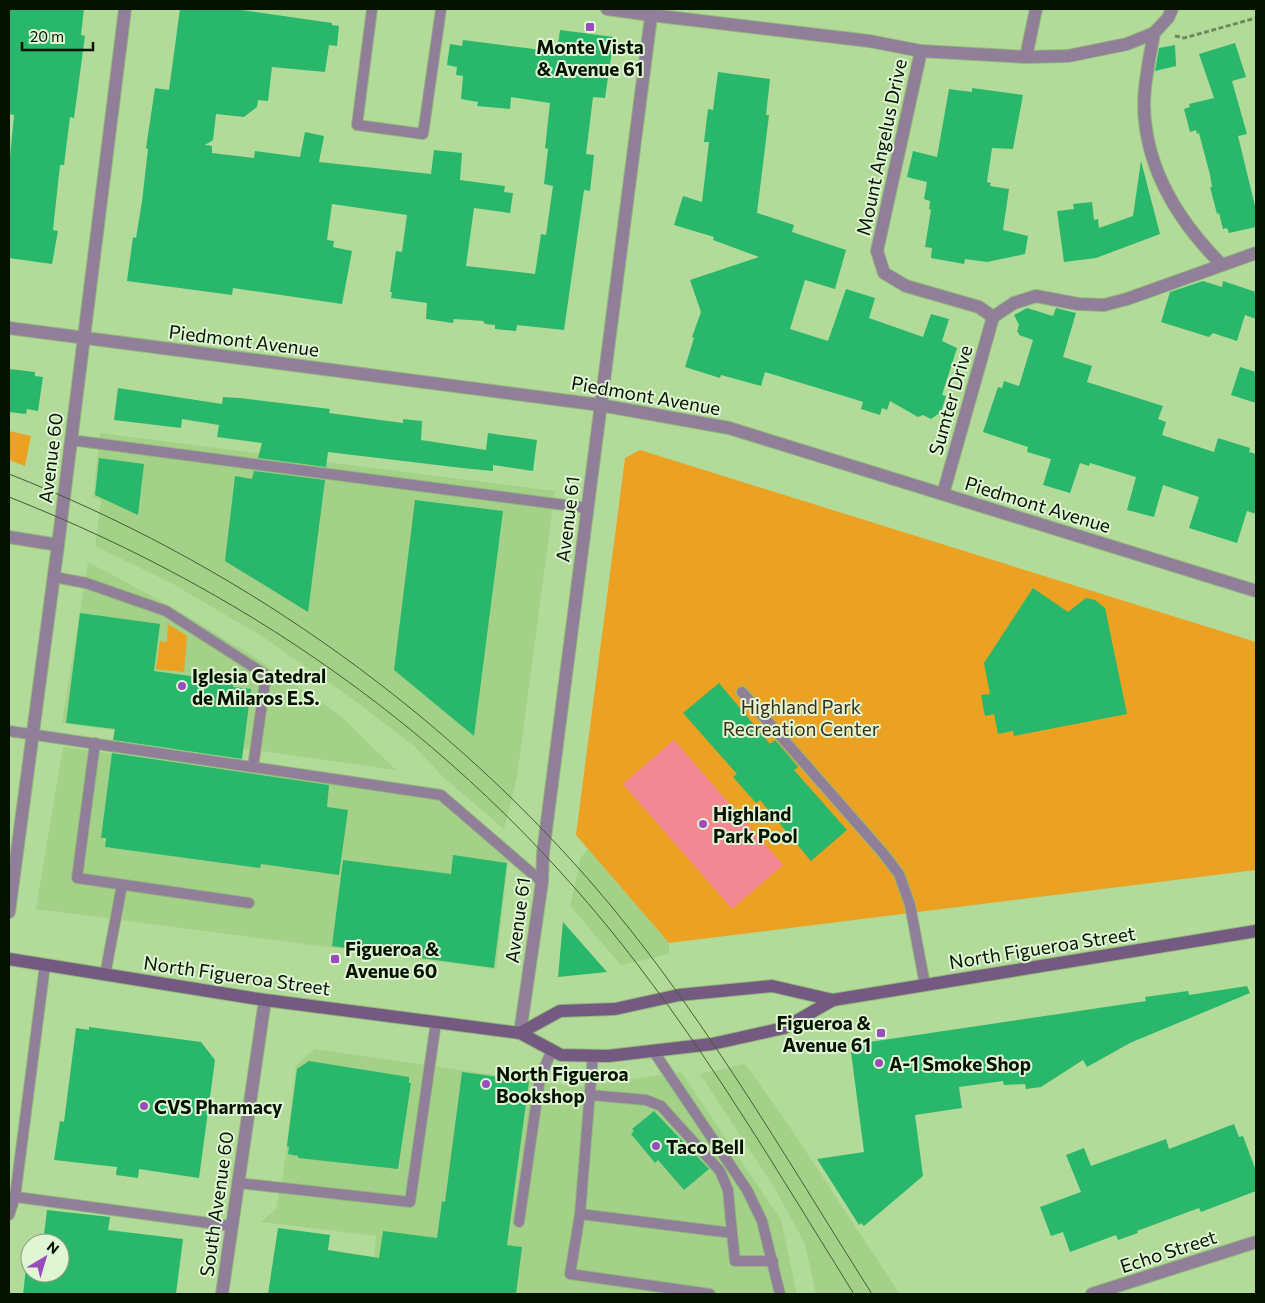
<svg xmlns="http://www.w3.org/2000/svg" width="1265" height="1303" font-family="Commissioner,sans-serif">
	<rect width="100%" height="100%" fill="#b2db99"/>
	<!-- built -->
	<g fill="#a4d188">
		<polygon points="100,433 555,491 517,777 504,829 443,777 415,747 361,705 260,635 173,584 95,546 101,500 93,497"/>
		<polygon points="88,562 172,607 253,656 341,716 396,770 62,723"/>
		<polygon points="63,747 436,798 508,860 496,969 36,909"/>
		<polygon points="588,849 669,943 669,954 621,965 570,906 581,857"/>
		<polygon points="315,1049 577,1087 681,1072 781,1220 797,1294 370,1294 376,1236 261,1222 276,1209 283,1175 296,1065"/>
		<polygon points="745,1064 781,1114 900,1294 816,1294 805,1244 774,1187 700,1074"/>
	</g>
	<!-- green -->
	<g fill="#eba121">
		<polygon points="9,431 31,436 25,466 9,460"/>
		<polygon points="640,450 1256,642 1256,870 669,943 576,835 625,458"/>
		<polygon points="168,624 187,636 184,672 156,669 160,641 167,642"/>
	</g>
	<!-- water -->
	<polygon fill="#f38994" points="674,740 783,865 732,909 623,784"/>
	<!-- building -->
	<g fill="#29b76b">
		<polygon points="9,9 84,9 81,35 85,36 74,118 70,117 64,165 60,165 53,230 58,231 52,264 9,258 9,167 14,115 9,114"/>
		<polygon points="180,9 235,9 332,23 332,25 339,26 337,46 329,45 325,72 272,67 268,101 258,100 257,107 244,117 216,114 213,140 205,145 212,146 212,153 254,158 255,151 300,157 305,132 324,136 319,162 431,174 434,150 462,153 460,180 505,186 504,192 513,193 510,213 474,208 466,266 535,274 541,234 546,235 553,186 544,184 548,149 545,148 550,103 511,97 510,109 477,106 478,102 461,99 463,76 456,75 457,67 447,65 450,44 462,46 463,40 557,52 560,30 614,37 605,98 593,97 586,154 594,155 590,191 584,190 564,330 517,325 516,331 495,329 495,325 485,324 483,321 454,319 453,323 426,319 427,303 391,298 392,292 390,292 396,251 402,252 407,215 332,204 327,240 334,241 333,247 352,251 342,304 233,288 232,295 127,281 133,237 136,238 142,201 148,149 146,148 155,88 169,90"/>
		<polygon points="1235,43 1246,77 1232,81 1247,134 1238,136 1256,210 1256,227 1229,233 1227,228 1223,229 1219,213 1217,214 1210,187 1212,187 1210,175 1199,133 1197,134 1196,130 1190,132 1184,109 1190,107 1189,104 1214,98 1199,54"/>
		<polygon points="1175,45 1176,66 1155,71 1159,48"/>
		<polygon points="718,72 770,79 766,115 769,115 757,213 794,225 792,232 846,250 835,289 805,280 790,329 828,341 846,289 875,298 869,318 923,337 931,314 949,319 942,341 957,348 942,395 946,396 941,412 931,419 923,415 918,417 890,401 887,410 882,408 880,415 861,409 863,402 857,400 765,372 761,386 721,375 720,378 685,367 694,338 692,337 701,312 690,280 759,257 713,240 714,237 674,225 683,196 702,202 709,142 704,142 708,109 713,110"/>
		<polygon points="972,88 1023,95 1013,149 992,148 987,182 991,183 990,186 1009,189 1003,230 1028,236 1025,254 987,262 965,259 964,264 931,258 932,248 925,247 931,210 929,209 930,201 924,199 927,182 907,177 913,151 937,157 949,89 972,92"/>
		<polygon points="1141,161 1160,234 1096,258 1064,262 1057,211 1074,209 1073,204 1092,202 1094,220 1098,219 1099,228 1133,216"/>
		<polygon points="1203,281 1222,287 1223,281 1256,292 1256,319 1245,315 1237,341 1213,333 1209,337 1161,322 1170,292"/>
		<polygon points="1027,308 1053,316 1056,308 1076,313 1063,357 1092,366 1087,382 1163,406 1158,419 1166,422 1162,435 1214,452 1218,438 1250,448 1249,452 1256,454 1256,514 1247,511 1237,543 1189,528 1199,497 1163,485 1154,517 1127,510 1136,477 1090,463 1089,466 1080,463 1070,493 1043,485 1051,459 1027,452 1028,447 983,432 998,387 1002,388 1004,381 1019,386 1033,340 1019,335 1019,333 1017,332 1019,325 1014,315"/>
		<polygon points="1240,367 1256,372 1256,403 1231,395"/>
		<polygon points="9,369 35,372 35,376 43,377 38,411 27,409 26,414 9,412"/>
		<polygon points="118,388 222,404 223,397 240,398 330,409 329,413 395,422 403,423 403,419 422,421 421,440 486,450 488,433 537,440 533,471 493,465 493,471 462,468 328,452 326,467 258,458 262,443 217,437 219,425 182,419 181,428 114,420"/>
		<polygon points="99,458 144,464 138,515 95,495"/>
		<polygon points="254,471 325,480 308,612 225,561 235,476 252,479"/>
		<polygon points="415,500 503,511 474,736 394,670"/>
		<polygon points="1033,588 1068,612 1086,598 1095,600 1105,608 1127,714 1014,736 1013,731 998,734 994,714 985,716 981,695 990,694 984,663"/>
		<polygon points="80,613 160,624 154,671 234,682 233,687 251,689 242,759 113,740 115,729 66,723"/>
		<polygon points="719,683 770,744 775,740 783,749 798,767 794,770 847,830 811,861 760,800 756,803 733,777 737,774 683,713"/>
		<polygon points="112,753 329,785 327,807 348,810 339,875 261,864 260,868 105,847 106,838 101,838"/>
		<polygon points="453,855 507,863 494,968 332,946 343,860 451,874"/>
		<polygon points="563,922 607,972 558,977"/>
		<polygon points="1247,986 1250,993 1130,1043 1087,1067 1083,1060 1041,1087 1026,1089 1025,1084 1004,1085 1003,1081 959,1087 962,1108 915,1115 923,1176 864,1226 861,1223 859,1225 817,1159 864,1152 851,1052 857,1051 856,1044 1146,1001 1145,997 1188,991 1189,995"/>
		<polygon points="89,1027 201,1042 215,1060 199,1178 139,1169 138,1178 116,1175 117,1167 54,1160 60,1121 64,1122 76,1028 89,1030"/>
		<polygon points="309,1061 409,1077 409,1083 411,1083 398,1169 298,1158 298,1156 288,1154 289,1147 287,1146 297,1069"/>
		<polygon points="462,1072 529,1081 507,1245 522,1247 516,1294 268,1294 278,1228 330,1235 328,1250 379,1258 383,1231 437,1238 442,1201 445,1202"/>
		<polygon points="654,1111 709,1169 684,1190 658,1160 655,1163 631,1134 634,1131 632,1129"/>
		<polygon points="1234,1124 1239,1137 1243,1136 1256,1171 1256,1191 1201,1212 1199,1208 1137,1231 1138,1233 1118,1240 1116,1235 1070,1252 1063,1232 1051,1236 1040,1207 1081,1192 1066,1155 1084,1148 1091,1166 1166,1139 1169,1149"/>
		<polygon points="47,1210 110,1217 108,1230 183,1239 176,1294 23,1294 27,1259 30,1259 30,1273 60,1273 60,1243 43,1243"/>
	</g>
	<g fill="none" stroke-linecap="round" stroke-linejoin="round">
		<!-- service casing -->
		<g stroke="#93b77d" stroke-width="12">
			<g id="service">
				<polyline points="372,9 357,125 423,134 441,9"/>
				<polyline points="71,440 587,508"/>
				<polyline points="54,577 86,583 166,611 266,675 253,767"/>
				<polyline points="742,692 883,853 899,874 910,905 925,985"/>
				<polyline points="9,731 441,795 542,882"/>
				<polyline points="95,743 77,878 249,903"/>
				<polyline points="105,975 122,885"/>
				<polyline points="654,1052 747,1190 762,1221 780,1294"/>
				<polyline points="593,1055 580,1214 732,1233 735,1261 773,1261"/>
				<polyline points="590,1095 646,1100 661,1106 720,1171 728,1190 732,1233"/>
				<polyline points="238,1183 410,1202 436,1022"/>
				<polyline points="9,1196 231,1226"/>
				<polyline points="580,1214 570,1274 710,1294"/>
				<polyline points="9,1215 15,1197 45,965"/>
				<polyline points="519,1222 540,1078 552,1050"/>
			</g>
		</g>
		<!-- minor casing -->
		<g stroke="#93b77d" stroke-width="14">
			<g id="minor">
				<polyline points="651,15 869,41 921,51 1026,57 1068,56 1127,44 1154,33 1168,18 1172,9"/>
				<path d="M1154 33C1150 56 1144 81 1144 105 1145 168 1178 221 1222 265"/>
				<polyline points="921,51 877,251 884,273 906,286 979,307 993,317 1014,303 1036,296 1078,304 1104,305 1127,299 1256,253"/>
				<polyline points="1026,57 1036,9"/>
				<polyline points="9,328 600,405"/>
				<polyline points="943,494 993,317"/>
				<polyline points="9,537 58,545"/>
				<polyline points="9,912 58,545 125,9"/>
				<polyline points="1092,1294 1256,1242"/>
			</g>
		</g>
		<!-- tertiary casing -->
		<g stroke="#93b77d" stroke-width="14">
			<g id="tertiary">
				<polyline points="607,9 651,15"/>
				<polyline points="600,405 729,428 1256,591"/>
				<polyline points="520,1033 542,882 543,853 652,9"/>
				<polyline points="222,1294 265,1000"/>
			</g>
		</g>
		<!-- secondary casing -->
		<g stroke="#93b77d" stroke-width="14">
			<g id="secondary">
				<polyline points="9,959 265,1000 520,1033 561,1055 608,1056 712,1044 784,1028 833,1000 1256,931"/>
				<polyline points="520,1033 560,1011 615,1009 679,995 772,986 833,1000"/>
			</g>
		</g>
		<!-- path -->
		<polyline stroke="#6c8a5b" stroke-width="3" stroke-dasharray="5 2.5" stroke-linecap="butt" points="1175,36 1184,38 1256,18"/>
		<!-- service -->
		<use href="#service" stroke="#917f9a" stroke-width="10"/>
		<!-- minor -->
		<use href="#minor" stroke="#917f9a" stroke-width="12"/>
		<!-- tertiary -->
		<use href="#tertiary" stroke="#917f9a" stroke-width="12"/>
		<!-- secondary -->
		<use href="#secondary" stroke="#745a81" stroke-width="12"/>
		<!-- tram -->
		<g stroke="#455c38" stroke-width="1">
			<path d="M9 474C231 561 432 701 589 880 699 1006 783 1154 872 1294"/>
			<path d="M9 497C260 596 473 749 638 965 718 1069 785 1184 854 1294"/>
		</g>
	</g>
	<!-- markers -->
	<g fill="#9a4cbd" stroke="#dff5d3" stroke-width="2">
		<rect x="585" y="22" width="10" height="10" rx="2.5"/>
		<circle cx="182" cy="686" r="5"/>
		<circle cx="703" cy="824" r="5"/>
		<rect x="330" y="954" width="10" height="10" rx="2.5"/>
		<rect x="876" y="1028" width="10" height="10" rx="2.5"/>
		<circle cx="879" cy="1063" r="5"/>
		<circle cx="486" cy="1084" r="5"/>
		<circle cx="144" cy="1106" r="5"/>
		<circle cx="656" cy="1146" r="5"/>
	</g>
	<g text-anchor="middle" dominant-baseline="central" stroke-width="4" stroke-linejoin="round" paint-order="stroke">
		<!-- poi labels -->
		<g font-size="19" font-weight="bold" fill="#051200" stroke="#dff5d3" text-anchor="start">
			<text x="590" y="46" text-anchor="middle">Monte Vista<tspan x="590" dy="22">&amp; Avenue 61</tspan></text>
			<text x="192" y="675">Iglesia Catedral<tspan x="192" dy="22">de Milaros E.S.</tspan></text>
			<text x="713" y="813">Highland<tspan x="713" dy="22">Park Pool</tspan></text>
			<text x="345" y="948">Figueroa &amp;<tspan x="345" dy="22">Avenue 60</tspan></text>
			<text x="871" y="1022" text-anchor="end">Figueroa &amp;<tspan x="871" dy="22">Avenue 61</tspan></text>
			<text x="889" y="1063">A-1 Smoke Shop</text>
			<text x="496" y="1073">North Figueroa<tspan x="496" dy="22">Bookshop</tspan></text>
			<text x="154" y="1106">CVS Pharmacy</text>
			<text x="666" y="1146">Taco Bell</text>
		</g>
		<!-- street labels -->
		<g font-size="19" fill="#051200" stroke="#dff5d3">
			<text transform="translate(881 147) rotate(-78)">Mount Angelus Drive</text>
			<text transform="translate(244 340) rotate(7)">Piedmont Avenue</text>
			<text transform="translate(646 395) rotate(10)">Piedmont Avenue</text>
			<text transform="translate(950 400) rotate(-74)">Sumter Drive</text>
			<text transform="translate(50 458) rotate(-83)">Avenue 60</text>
			<text transform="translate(1038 504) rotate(17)">Piedmont Avenue</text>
			<text transform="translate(567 519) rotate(-83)">Avenue 61</text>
			<text transform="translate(517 920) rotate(-82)">Avenue 61</text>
			<text transform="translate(1042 947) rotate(-9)">North Figueroa Street</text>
			<text transform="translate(237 975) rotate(8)">North Figueroa Street</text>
			<text transform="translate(216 1204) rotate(-82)">South Avenue 60</text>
			<text transform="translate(1168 1251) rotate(-18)">Echo Street</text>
		</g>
		<!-- park labels -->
		<g font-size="19" fill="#3b2c18" stroke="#dff5d3">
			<text x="801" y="706">Highland Park<tspan x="801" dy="22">Recreation Center</tspan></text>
		</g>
	</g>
	<!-- border -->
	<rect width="1265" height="1303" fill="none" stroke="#051200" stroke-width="20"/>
	<!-- north arrow -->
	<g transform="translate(45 1258) rotate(38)"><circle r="24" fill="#dff5d3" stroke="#889a7f"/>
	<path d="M0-4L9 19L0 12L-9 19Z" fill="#9a4cbd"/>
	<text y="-8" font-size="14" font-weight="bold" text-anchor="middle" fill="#051200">N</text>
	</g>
	<!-- scale -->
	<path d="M22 42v8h71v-8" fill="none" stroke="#051200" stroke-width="2.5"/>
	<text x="30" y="42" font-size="15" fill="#051200" stroke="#dff5d3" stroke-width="4" paint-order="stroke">20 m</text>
</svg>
